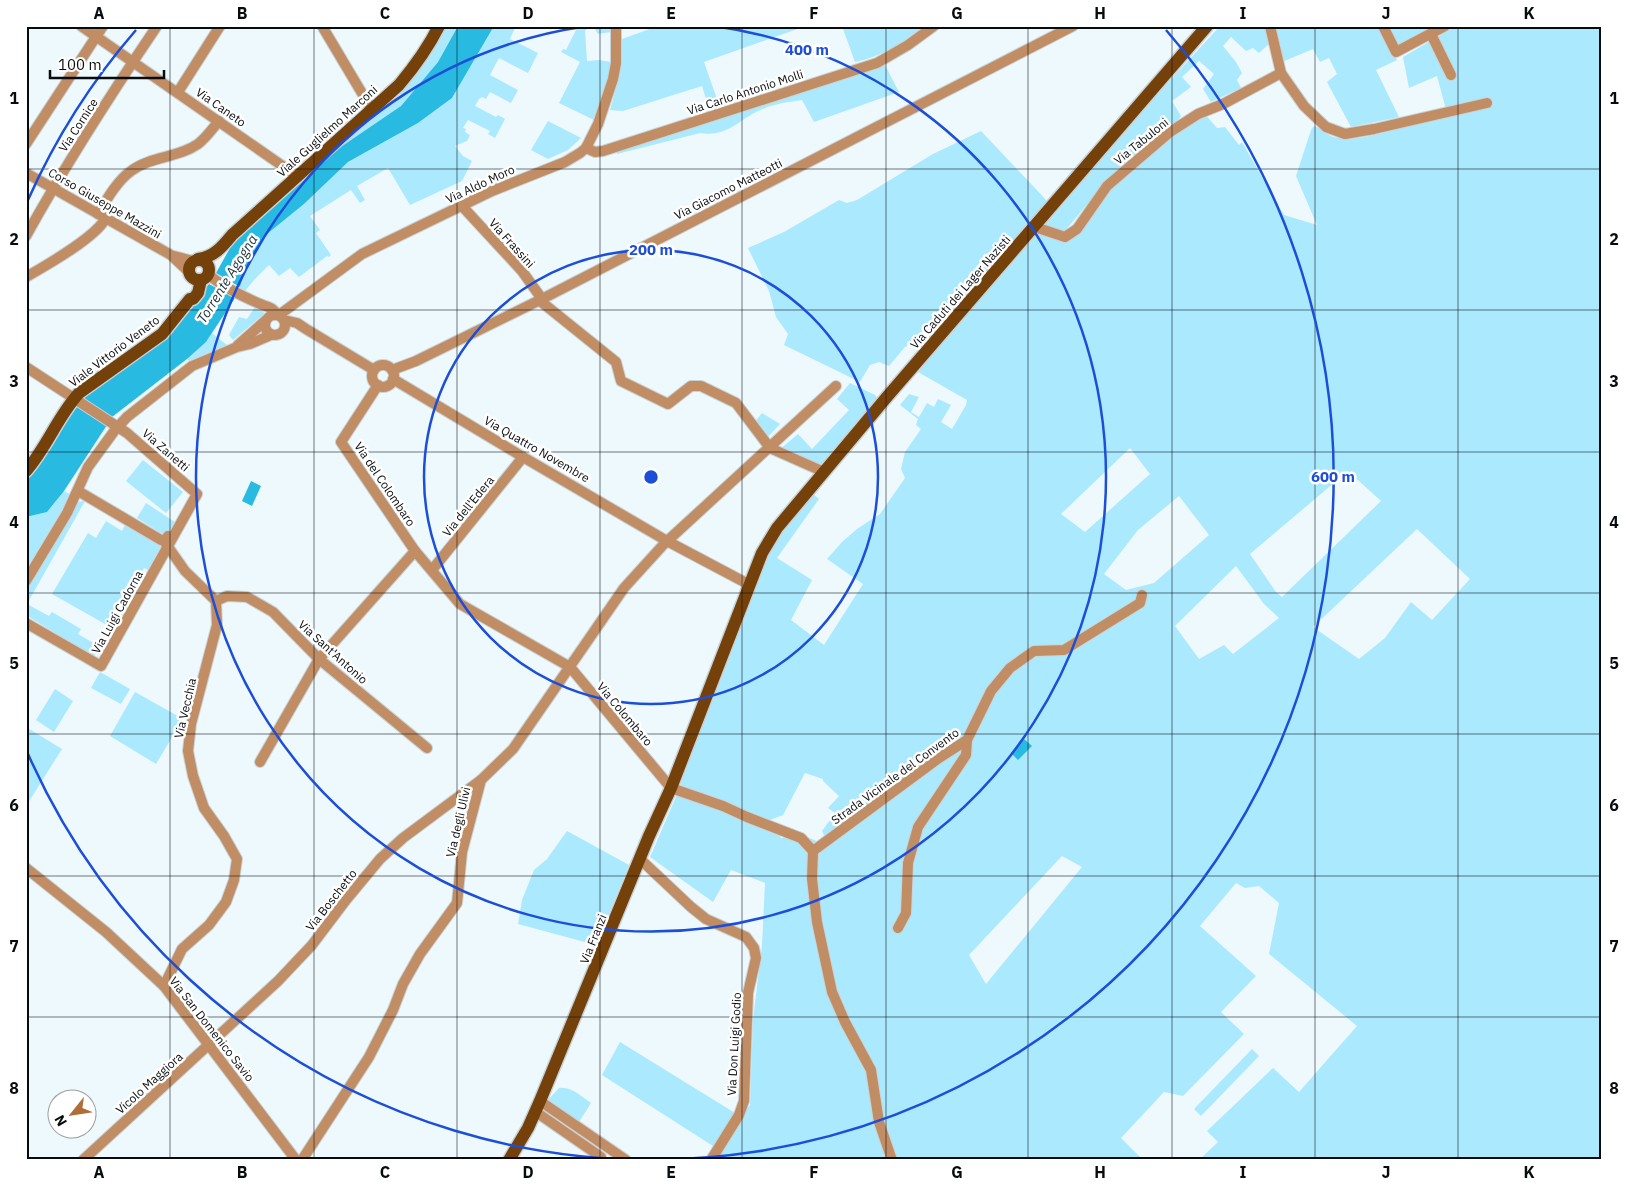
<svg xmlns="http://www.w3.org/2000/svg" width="1628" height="1186" font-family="'IBM Plex Sans',sans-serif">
	<rect width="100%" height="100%" fill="#edf9fd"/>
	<!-- green -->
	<g fill="#abe9fe" fill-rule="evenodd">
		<polygon points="439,26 458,26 438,62 401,106 328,156 399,85"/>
		<polygon points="494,26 516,26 510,39 538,53 528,73 499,58 490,75 518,90 511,103 490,92 486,99 482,97 479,99 475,106 496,117 498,115 505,119 495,138 488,134 490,131 468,120 463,128 466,129 465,132 470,135 467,141 455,146 463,156 472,161 462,181 410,205 388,168 357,186 365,200 360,203 351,190 310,216 320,230 316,233 331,255 329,257 327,256 299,277 290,268 279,276 269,265 254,280 245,291 240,288 243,276 267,234 304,204 348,162 418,123 452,98"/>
		<polygon points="578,26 590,26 585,31 587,61 599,60 611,62 609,75 594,120 559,103 580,62 561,52 563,49 566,50"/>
		<polygon points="593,26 611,26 611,32 598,34"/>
		<path d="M658 26H806L704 62 717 99 707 102 702 86 623 111 610 110C617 86 623 64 622 39Z"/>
		<path d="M842 26H925C902 43 883 56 855 62Z"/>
		<path d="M1220 26H1266L1269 44 1259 53 1253 48 1246 51 1231 37 1223 46 1236 62 1242 73 1237 80 1241 88 1211 102 1203 89 1214 74 1199 61 1182 77 1191 87 1172 101 1181 116 1178 120 1125 164 1105 183 1064 232 1069 238 1102 197 1126 171 1204 113 1217 128 1225 127 1239 145 1242 142 1284 215 1317 225 1296 176 1311 130 1314 126C1323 129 1328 137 1338 138 1364 143 1420 121 1447 113L1437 76 1409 88 1403 57 1456 26H1602V1160H1199L1218 1142 1207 1131 1273 1068 1299 1092 1357 1026 1269 954 1279 903 1259 886 1245 888 1236 883 1200 926 1256 976 1221 1012 1244 1034 1183 1096 1164 1092 1121 1138 1143 1160H714L750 1105 753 1020 762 945 765 883 731 870 713 902 650 857 679 790 774 827 781 838 805 836 821 843 824 835 822 831 835 813 828 808 839 796 823 781V779L805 773 783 815 770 820 684 787 677 782 765 553 811 492 819 499 777 558 812 580 791 620 824 645 863 584 827 559 842 542 857 529 880 514 905 478 901 469 905 452 921 429 916 425 918 419 900 405 909 394 919 397 911 412 919 417 927 403 934 407 938 399 951 405 941 422 952 429 966 405 967 400 918 372C1016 254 1116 138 1220 26ZM1130 448 1150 474 1085 532 1061 514ZM1348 471 1381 501 1282 597 1276 592 1250 554ZM1179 496 1209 535 1154 583 1126 590 1104 574 1138 530ZM1417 529 1470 579 1432 620 1411 602 1385 638 1359 659 1313 627ZM1236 566 1264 604 1279 618 1233 654 1224 645 1199 659 1175 626ZM1062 856 1082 867 986 984 969 955Z"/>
		<polygon points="1276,26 1379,26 1397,60 1376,70 1399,117 1351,127 1327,82 1337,74 1329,58 1320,62 1313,49 1282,62"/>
		<polygon points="1388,26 1404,26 1405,29 1410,26 1438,26 1398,47"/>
		<path d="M885 65 899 92 814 122 802 100C787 102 774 104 760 110 737 121 728 137 700 133L617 154 615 150Z"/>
		<polygon points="548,121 581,138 568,150 548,159 531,150"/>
		<polygon points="981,131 1049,203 941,329 905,347 889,366 879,362 870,365 860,382 784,345 788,334 776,317 769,291 748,248 784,232 839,200 847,203 857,200 933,154"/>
		<polygon points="255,307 264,312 263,315 233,340 229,335 239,317 247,319"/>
		<polygon points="212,333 227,345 189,361 187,359 206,342"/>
		<polygon points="850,383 875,395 878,399 822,467 778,451 798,434 812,449 849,410 837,399"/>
		<polygon points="762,413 780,424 766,439 754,423"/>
		<polygon points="143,460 183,492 166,513 126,481"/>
		<polygon points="64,491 71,495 26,570 26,517 47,512"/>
		<polygon points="85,501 27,604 49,616 52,612 81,629 78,634 102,648 93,656 26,615 26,592 77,502"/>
		<polygon points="146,503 175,522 166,536 137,518"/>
		<polygon points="106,521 122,531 125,525 161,546 148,570 144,568 132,589 135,590 114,629 52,594 88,533 96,538"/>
		<polygon points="100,672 130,689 121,704 91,688"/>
		<polygon points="55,689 73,701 54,732 36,720"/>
		<polygon points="135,692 183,719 156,764 110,736"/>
		<polygon points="26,727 62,749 26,806"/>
		<polygon points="567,831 629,865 596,945 518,924 522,900 534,870 547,859"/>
		<polygon points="620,1042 735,1113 713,1146 602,1075"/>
		<polygon points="1252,1049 1259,1056 1201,1116 1194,1109"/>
		<path d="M559 1088C571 1086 582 1097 591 1103L579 1122 546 1102Z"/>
	</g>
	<!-- water -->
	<g fill="#28bae1">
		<polygon points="458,26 494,26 452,98 418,123 348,162 304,204 267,234 243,276 240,287 216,273 234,241 248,226 326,157 401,106 438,62"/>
		<polygon points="209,284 235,298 206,342 187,359 112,417 82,398 193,303"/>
		<path d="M75 405 107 425 64 491 47 512 26 517V478C48 458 61 430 75 405Z"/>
		<polygon points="251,481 261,486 252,506 242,501"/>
		<polygon points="1024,739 1032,746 1018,760 1011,753"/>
	</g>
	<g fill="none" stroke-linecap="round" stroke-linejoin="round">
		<!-- minor casing -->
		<g stroke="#c9d3d7" stroke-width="12">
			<g id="minor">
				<polyline points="81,26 297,176"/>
				<polyline points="322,26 372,110"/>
				<polyline points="1270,26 1281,73 1304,106 1326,127 1345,134 1374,129 1487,103"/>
				<polyline points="1383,26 1396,52 1445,26"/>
				<polyline points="1431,34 1451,75"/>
				<polyline points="178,92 220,26"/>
				<polyline points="26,144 103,26"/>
				<polyline points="586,148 595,152 603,151 877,63 908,45 934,26"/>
				<polyline points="26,173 171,255 189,272"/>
				<polyline points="462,206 522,271 542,299"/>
				<path d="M98 214C107 199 117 181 131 171 151 156 178 158 198 144 206 138 213 128 219 121"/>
				<polyline points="1035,227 1065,237 1077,229 1107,186 1170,132 1198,114 1223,104 1281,73"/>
				<path d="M26 236C66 164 111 94 157 26"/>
				<polyline points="174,256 193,261"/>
				<path d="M208 274C221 286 242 296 258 303 266 307 273 306 277 315"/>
				<path d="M26 277C47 265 95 238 106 218"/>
				<polyline points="539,300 616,362 621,381 668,404 691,386 701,386 736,403 770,448 824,472"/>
				<circle cx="275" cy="325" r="10"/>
				<polyline points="279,315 362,254 492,191 565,162 580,153 586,148 598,124 613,79 616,63 616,26"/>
				<polyline points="284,320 297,323 306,329 374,370"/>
				<polyline points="238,345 265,321"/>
				<circle cx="383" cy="376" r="11"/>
				<polyline points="26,367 127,433 197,494 101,666 26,623"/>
				<polyline points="392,370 416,361 542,299 1073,26"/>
				<polyline points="393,379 523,457 667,541 750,585"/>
				<polyline points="378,385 341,442 415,551 460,604 570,667 671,788 723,806 747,817 801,838 813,851"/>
				<polyline points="78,491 161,540 165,540 168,536"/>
				<polyline points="164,541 185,571 216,601 217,625 191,724 188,751 193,776 204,808 224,836 237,859 234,880 226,902 209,925 182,949 164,986"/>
				<polyline points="432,570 523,457"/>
				<polyline points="26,581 67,513 88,467 115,430 127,417 192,366 237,347 250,344 271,335"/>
				<polyline points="216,601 227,596 247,597 273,612 319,659 427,748"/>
				<polyline points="260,762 319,659 415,551"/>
				<polyline points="813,851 939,758 967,740 991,691 1010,668 1034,651 1064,650 1140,603 1142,595"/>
				<polyline points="813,851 812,879 817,922 832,992 845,1022 871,1070 879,1122 892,1160"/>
				<polyline points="640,859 691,907 706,919 746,937 754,948 756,958 748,993 744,1101 739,1115 711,1160"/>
				<polyline points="26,868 106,932 164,986 296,1160"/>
				<polyline points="898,928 906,913 908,863 918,827 966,755 967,740"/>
				<polyline points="540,1101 626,1160"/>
				<polyline points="536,1112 601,1157"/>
				<polyline points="83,1160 278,981 312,945 346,900 380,859 403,838 481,780"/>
				<polyline points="302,1160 369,1057 393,1010 403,984 420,954 457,903 462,852 481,780 513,749 624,588 664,544 836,386"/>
			</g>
		</g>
		<!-- major casing -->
		<g stroke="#c9d3d7" stroke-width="15">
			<g id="major">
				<path d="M198 259C214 257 222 247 232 235L399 85C415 66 428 48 439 26"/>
				<circle cx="199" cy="270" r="10"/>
				<path d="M26 471C47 447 58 416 79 393L162 334 190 299H193L198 293 201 280"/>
				<polyline points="509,1160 528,1128 540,1101 649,836 671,788 762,553 777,528 886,398 1207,26"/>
			</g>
		</g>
		<!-- minor -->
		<use href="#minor" stroke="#c18d64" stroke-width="10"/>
		<!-- major -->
		<use href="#major" stroke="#75410b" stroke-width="12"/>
	</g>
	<!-- grid -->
	<path fill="none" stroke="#090c0e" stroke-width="1" stroke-opacity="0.55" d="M170 26V1160M314 26V1160M457 26V1160M600 26V1160M742 26V1160M886 26V1160M1028 26V1160M1172 26V1160M1315 26V1160M1458 26V1160M26 169H1602M26 310H1602M26 452H1602M26 593H1602M26 734H1602M26 876H1602M26 1017H1602"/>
	<!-- distance rings -->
	<g fill="none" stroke="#1d4ed8" stroke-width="2.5">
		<circle cx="651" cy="477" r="227"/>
		<path d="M714 26A455 455 0 1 1 588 26"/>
		<path d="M28 200A682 682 0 0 1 136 30M1166 30A682 682 0 1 1 28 754"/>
	</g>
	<g text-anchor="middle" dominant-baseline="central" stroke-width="5" stroke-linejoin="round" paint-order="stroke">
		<!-- street labels -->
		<g font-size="12" fill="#090c0e" stroke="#fff">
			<text transform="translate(745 92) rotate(-18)">Via Carlo Antonio Molli</text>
			<text transform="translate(221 107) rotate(35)">Via Caneto</text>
			<text transform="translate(78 125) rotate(-57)">Via Cornice</text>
			<text transform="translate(327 131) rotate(-42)">Viale Guglielmo Marconi</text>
			<text transform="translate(1141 141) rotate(-39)">Via Tabuloni</text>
			<text transform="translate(480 184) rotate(-25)">Via Aldo Moro</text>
			<text transform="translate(728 189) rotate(-27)">Via Giacomo Matteotti</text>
			<text transform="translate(105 203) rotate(30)">Corso Giuseppe Mazzini</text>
			<text transform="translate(512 243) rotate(48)">Via Frassini</text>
			<text transform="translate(960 292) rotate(-49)">Via Caduti dei Lager Nazisti</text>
			<text transform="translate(114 351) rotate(-37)">Viale Vittorio Veneto</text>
			<text transform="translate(537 449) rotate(30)">Via Quattro Novembre</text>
			<text transform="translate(166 450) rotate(41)">Via Zanetti</text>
			<text transform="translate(385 484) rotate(56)">Via del Colombaro</text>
			<text transform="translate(468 506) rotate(-51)">Via dell'Edera</text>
			<text transform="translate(117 612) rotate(-61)">Via Luigi Cadorna</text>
			<text transform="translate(333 652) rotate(42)">Via Sant'Antonio</text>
			<text transform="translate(185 708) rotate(-77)">Via Vecchia</text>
			<text transform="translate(625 714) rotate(50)">Via Colombaro</text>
			<text transform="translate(895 776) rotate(-36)">Strada Vicinale del Convento</text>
			<text transform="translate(458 822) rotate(-77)">Via degli Ulivi</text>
			<text transform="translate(331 900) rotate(-52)">Via Boschetto</text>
			<text transform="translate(593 939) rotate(-68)">Via Franzi</text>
			<text transform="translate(212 1029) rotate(52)">Via San Domenico Savio</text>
			<text transform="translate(734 1044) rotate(-87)">Via Don Luigi Godio</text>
			<text transform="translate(149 1083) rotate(-42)">Vicolo Maggiora</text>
		</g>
		<!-- water labels -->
		<g font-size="14" font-style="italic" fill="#21373f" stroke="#fff">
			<text transform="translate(227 279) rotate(-58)">Torrente Agogna</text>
		</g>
	</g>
	<circle cx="651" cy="477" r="8" fill="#1d4ed8" stroke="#fff" stroke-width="2.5"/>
	<g font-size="15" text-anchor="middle" font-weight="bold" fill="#1d4ed8" stroke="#fff" stroke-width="5" stroke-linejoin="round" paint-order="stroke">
		<text x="807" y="55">400 m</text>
		<text x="651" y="255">200 m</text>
		<text x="1333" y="482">600 m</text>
	</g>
	<!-- border -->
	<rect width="1628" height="1186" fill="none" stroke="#ffffff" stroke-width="55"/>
	<!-- north arrow -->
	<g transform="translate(72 1114) rotate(240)"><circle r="24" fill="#ffffff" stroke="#9d9e9f"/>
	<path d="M0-4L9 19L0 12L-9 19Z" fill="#ae6e36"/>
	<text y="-8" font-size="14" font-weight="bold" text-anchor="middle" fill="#090c0e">N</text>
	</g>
	<!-- scale -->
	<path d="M50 70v8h114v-8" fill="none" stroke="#090c0e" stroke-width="2.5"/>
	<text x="58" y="70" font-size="15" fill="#090c0e" stroke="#ffffff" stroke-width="4" paint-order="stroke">100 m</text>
	<rect x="28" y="28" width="1572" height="1130" fill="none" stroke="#090c0e" stroke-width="2"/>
	<g font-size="16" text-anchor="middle" font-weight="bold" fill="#090c0e">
		<text x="99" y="19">A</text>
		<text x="242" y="19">B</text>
		<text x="385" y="19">C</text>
		<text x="528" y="19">D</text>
		<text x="671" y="19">E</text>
		<text x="814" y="19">F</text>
		<text x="957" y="19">G</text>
		<text x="1100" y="19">H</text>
		<text x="1243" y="19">I</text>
		<text x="1386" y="19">J</text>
		<text x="1529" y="19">K</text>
		<text x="14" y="104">1</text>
		<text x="1614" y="104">1</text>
		<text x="14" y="245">2</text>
		<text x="1614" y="245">2</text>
		<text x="14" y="387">3</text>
		<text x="1614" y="387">3</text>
		<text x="14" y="528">4</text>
		<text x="1614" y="528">4</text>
		<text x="14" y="669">5</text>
		<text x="1614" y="669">5</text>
		<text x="14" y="811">6</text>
		<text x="1614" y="811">6</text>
		<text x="14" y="952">7</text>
		<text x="1614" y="952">7</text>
		<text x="14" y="1094">8</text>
		<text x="1614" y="1094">8</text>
		<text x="99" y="1178">A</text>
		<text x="242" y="1178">B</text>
		<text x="385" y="1178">C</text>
		<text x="528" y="1178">D</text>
		<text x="671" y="1178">E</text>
		<text x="814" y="1178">F</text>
		<text x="957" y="1178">G</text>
		<text x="1100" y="1178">H</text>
		<text x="1243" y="1178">I</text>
		<text x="1386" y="1178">J</text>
		<text x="1529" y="1178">K</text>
	</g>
</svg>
